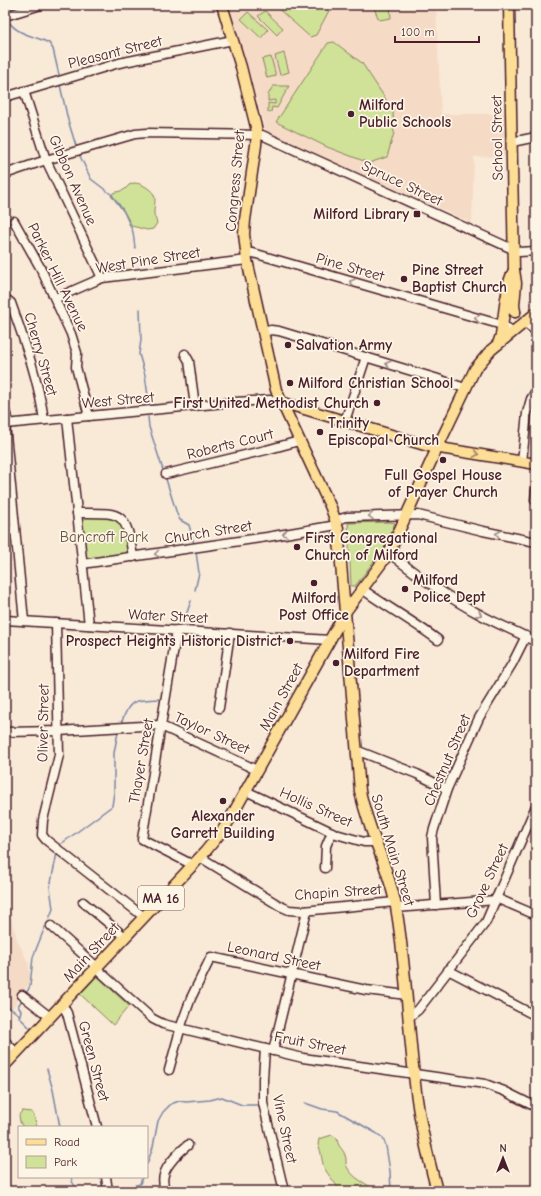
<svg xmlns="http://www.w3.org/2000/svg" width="541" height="1196" font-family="'Comic Neue',sans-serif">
	<rect width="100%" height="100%" fill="#f9e9d7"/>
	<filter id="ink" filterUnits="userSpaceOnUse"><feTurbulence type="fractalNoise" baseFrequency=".025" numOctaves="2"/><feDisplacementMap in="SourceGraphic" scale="8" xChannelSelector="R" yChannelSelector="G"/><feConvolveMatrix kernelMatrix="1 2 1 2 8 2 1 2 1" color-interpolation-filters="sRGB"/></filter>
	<g filter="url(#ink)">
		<!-- built -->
		<g fill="#f5dbc6">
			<polygon points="229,5 436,5 441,114 505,114 506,156 474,157 472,223 267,132 264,126 244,53"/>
			<polygon points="5,899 17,939 29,965 30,975 30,983 12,1009 5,1005"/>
		</g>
		<!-- green -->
		<g fill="#cfe297" stroke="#8c8061">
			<polygon points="274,5 332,5 316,35 310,37"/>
			<polygon points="380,5 388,5 390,6 391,18 379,20 374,8"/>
			<polygon points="265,11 283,28 277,35 258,16"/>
			<polygon points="248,12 268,30 261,38 241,19"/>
			<polygon points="334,42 362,63 393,110 394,133 387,157 369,163 327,147 276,122 328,43"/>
			<polygon points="284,53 289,72 280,75 275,56"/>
			<polygon points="271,57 276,76 267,78 262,59"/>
			<polygon points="273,86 289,86 277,108 272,107 271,112 268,112 268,103 275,104 275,100 268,101 268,95"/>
			<path d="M134 183C139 183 142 185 146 187 159 195 154 201 154 213 154 217 156 219 157 223L153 229 147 230 132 226 122 208 111 196 113 193 124 190 129 185Z"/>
			<polygon points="83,516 112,516 123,525 129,555 86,560 81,519"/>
			<polygon points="389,522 395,523 383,551 380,553 356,585 355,586 351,586 348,523"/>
			<polygon points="97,976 129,1006 113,1025 80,994"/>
			<polygon points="22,1111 32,1112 34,1116 37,1127 23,1127 20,1122 19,1115"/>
			<path d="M332 1135 337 1138C338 1148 342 1147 345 1155 347 1159 345 1163 347 1167 354 1180 367 1183 376 1191H339C336 1182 328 1176 324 1167 321 1159 322 1152 318 1145L319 1139Z"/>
		</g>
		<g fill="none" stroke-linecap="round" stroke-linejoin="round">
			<!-- stream -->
			<g stroke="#7a87a5" stroke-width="1.5">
				<path d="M7 19C17 36 34 35 49 43L53 49 59 75"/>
				<polyline points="60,85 68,120 76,146"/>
				<polyline points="79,154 91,179 112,195 124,212 133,232 135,248"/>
				<polyline points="140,309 141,340 139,354 145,375 149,403"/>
				<polyline points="148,417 149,427 164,473"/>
				<polyline points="165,476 177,514 180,520 189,525 194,544"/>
				<polyline points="195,590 199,573 196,552"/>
				<polyline points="183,624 191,601"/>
				<path d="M121 724C130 697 135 701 160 699"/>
				<polyline points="61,844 112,806 114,792 114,753 118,732"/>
				<polyline points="49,919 53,909 50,887 57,853"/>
				<polyline points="26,994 30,986 33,957 45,927"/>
				<polyline points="22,1000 18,1006 21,1011 19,1017 31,1029"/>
				<polyline points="5,1005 20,1015"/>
				<polyline points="47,1069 53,1090 60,1127"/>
				<polyline points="305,1103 322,1109 337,1111 376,1133 383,1138 386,1146 390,1171 391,1191"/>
				<polyline points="147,1164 153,1147 158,1121 163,1112 171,1104 179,1101 186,1102 210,1100 222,1097 242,1105 257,1105"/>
				<path d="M71 1177C72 1184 77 1189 83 1191"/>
				<polyline points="133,1191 133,1186 140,1184 142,1177"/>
			</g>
			<!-- minor casing -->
			<g stroke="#4a1f2b" stroke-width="11">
				<g id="minor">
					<polyline points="5,16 41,5"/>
					<polyline points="24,91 46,160 102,278"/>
					<polyline points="5,97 119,63 233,40"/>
					<polyline points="512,142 536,137"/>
					<polyline points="5,174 46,160 135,134 147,133 262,135 519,252 536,251"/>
					<polyline points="14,221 41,269 71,334 77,353 76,367 89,416"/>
					<polyline points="246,253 253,253 502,325 513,331"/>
					<path d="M5 298 11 303C25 343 38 378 44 420"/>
					<polyline points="56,298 102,278 247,260"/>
					<polyline points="524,322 536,331"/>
					<polyline points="263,332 271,330 279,331 435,378 465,388"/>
					<polyline points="185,354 189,361 195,406"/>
					<polyline points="5,411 9,424"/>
					<polyline points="67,418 89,625"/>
					<polyline points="345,421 366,357"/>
					<polyline points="5,424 235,402 270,400 281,402"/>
					<polyline points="5,424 24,621"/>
					<polyline points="522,462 527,413 531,399 536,391"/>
					<polyline points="166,474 266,450 299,441"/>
					<polyline points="535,500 536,490"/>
					<path d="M77 513C122 513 126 510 133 557"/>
					<polyline points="336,520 347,517 418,515 483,531 536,542"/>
					<polyline points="5,531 15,530"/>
					<path d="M389 553C418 576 448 598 481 615 499 625 518 632 536 642"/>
					<polyline points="82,564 267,537 337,525"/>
					<path d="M362 589C387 607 413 621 438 640"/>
					<polyline points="5,620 330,640"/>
					<polyline points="56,623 59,755 43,820 42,835 46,840 144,917"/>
					<polyline points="177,630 142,839 193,865"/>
					<polyline points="219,708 230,633"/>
					<polyline points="5,732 58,731 159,725 257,770"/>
					<polyline points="356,750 417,774 447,789"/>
					<polyline points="246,791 336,834 364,842 376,842"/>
					<polyline points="200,857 280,906 289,910 303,911 395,902"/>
					<polyline points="325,868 326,846 332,832"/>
					<polyline points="496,898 536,915"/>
					<polyline points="83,902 125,937"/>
					<polyline points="436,905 432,837 434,829 447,789 479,718 512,664 526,636"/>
					<polyline points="396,908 496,900"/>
					<polyline points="51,926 97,967"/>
					<polyline points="96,968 147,1014 153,1019 163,1024 303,1058 485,1084 504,1091 536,1107"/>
					<polyline points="448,970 536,1016"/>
					<polyline points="22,995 50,1017"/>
					<polyline points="62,1004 67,1013 97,1127"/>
					<polyline points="409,1017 418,1010 486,922 536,806"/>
					<polyline points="5,1041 16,1053"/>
					<polyline points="265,1049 263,1079 263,1103 284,1191"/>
					<polyline points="273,1051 307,911"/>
					<polyline points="169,1070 182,1023 191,998 211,957 366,990 407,995"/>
					<polyline points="106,1177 108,1191"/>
					<path d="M165 1191C164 1186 162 1180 164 1175 166 1165 180 1151 188 1145"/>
				</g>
			</g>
			<!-- major casing -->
			<g stroke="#4a1f2b" stroke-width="13">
				<g id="major">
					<path d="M222 5 241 67 257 131 256 145 245 220 244 234 247 260 276 390 331 508 338 528 360 791C368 831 389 867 396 907 407 970 408 1036 417 1099 421 1130 429 1161 437 1191"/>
					<polyline points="509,5 514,270 516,283 514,305 515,312"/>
					<path d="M514 270C507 284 502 301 515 312"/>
					<polyline points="498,344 501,335 506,298"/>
					<polyline points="281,402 428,446 536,464"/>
					<polyline points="5,1065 205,852 222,831 230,819 346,611 389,553 433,457 475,369 491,350 536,313"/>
				</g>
			</g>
			<!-- minor -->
			<use href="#minor" stroke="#fcf5e5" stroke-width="8"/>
			<!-- major -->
			<use href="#major" stroke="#fcde96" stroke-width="10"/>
		</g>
		<!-- one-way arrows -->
		<defs><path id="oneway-chevron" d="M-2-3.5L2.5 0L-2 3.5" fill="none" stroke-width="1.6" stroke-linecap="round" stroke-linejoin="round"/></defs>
		<g stroke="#a38a88">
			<use href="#oneway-chevron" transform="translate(352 282) rotate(-164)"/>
			<use href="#oneway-chevron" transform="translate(477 318) rotate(-164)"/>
			<use href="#oneway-chevron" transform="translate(388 364) rotate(-163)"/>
			<use href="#oneway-chevron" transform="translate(371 516) rotate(179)"/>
			<use href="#oneway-chevron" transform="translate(285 534) rotate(171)"/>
			<use href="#oneway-chevron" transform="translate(498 534) rotate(-169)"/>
			<use href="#oneway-chevron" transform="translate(157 554) rotate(171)"/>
			<use href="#oneway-chevron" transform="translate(479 614) rotate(28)"/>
		</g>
		<use stroke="#a37e60" href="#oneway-chevron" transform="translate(476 454) rotate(10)"/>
	</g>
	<!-- markers -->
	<g fill="#4a1f2b" stroke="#fcf5e5" stroke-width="1.5">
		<circle cx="351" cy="114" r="4"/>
		<rect x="413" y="210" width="8" height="8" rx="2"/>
		<circle cx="404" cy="279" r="4"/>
		<circle cx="288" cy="345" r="4"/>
		<circle cx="290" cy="383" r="4"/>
		<circle cx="377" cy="403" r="4"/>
		<circle cx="320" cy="432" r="4"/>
		<circle cx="443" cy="460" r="4"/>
		<circle cx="297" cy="547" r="4"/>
		<circle cx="314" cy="583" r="4"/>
		<circle cx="405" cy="589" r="4"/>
		<circle cx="290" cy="641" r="4"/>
		<circle cx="336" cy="663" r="4"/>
		<circle cx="223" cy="801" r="4"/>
	</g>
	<g text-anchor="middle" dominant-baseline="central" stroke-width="3.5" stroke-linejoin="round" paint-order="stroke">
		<!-- shield labels -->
		<rect fill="#fcf5e5" stroke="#7f5f63" stroke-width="1" x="138" y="886" width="46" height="24" rx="3"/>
		<g font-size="14" font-weight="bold" fill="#4a1f2b">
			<text x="161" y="898">MA 16</text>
		</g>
		<!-- street labels -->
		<g font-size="15" fill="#4a1f2b" stroke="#fcf5e5">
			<text transform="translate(115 52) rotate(-14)">Pleasant Street</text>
			<text transform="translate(497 138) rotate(-91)">School Street</text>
			<text transform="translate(73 180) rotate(66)">Gibbon Avenue</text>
			<text transform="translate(235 181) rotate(-85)">Congress Street</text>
			<text transform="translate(402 183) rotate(25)">Spruce Street</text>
			<text transform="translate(148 260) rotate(-9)">West Pine Street</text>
			<text transform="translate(350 267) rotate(16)">Pine Street</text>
			<text transform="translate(58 277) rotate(64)">Parker Hill Avenue</text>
			<text transform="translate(41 354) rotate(74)">Cherry Street</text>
			<text transform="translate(118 400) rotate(-5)">West Street</text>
			<text transform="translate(230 444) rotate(-14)">Roberts Court</text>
			<text transform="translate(208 532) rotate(-9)">Church Street</text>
			<text transform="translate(168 616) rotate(3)">Water Street</text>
			<text transform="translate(281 697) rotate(-61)">Main Street</text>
			<text transform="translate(43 723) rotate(-89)">Oliver Street</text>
			<text transform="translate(212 733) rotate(25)">Taylor Street</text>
			<text transform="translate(447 760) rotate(-67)">Chestnut Street</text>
			<text transform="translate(141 761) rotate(-80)">Thayer Street</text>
			<text transform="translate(316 807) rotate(24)">Hollis Street</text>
			<text transform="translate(393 850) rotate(73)">South Main Street</text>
			<text transform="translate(487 881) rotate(-65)">Grove Street</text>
			<text transform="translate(338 892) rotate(-4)">Chapin Street</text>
			<text transform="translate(91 952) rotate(-47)">Main Street</text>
			<text transform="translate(274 956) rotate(12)">Leonard Street</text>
			<text transform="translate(310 1043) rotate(11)">Fruit Street</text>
			<text transform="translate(94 1061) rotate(75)">Green Street</text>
			<text transform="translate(285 1129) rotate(78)">Vine Street</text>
		</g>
		<!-- poi labels -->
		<g font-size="15" font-weight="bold" fill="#4a1f2b" stroke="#fcf5e5" text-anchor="start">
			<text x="359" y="105">Milford<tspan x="359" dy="17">Public Schools</tspan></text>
			<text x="409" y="214" text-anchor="end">Milford Library</text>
			<text x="412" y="270">Pine Street<tspan x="412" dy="17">Baptist Church</tspan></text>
			<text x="296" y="345">Salvation Army</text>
			<text x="298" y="383">Milford Christian School</text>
			<text x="369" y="403" text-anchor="end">First United Methodist Church</text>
			<text x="328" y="423">Trinity<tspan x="328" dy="17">Episcopal Church</tspan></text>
			<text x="443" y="475" text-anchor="middle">Full Gospel House<tspan x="443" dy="17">of Prayer Church</tspan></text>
			<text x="305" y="538">First Congregational<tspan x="305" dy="17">Church of Milford</tspan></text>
			<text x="413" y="580">Milford<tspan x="413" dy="17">Police Dept</tspan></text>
			<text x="314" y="598" text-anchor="middle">Milford<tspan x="314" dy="17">Post Office</tspan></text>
			<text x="282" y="641" text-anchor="end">Prospect Heights Historic District</text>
			<text x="344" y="654">Milford Fire<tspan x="344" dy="17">Department</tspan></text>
			<text x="223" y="816" text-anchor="middle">Alexander<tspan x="223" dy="17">Garrett Building</tspan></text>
		</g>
		<!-- park labels -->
		<g font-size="15" fill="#6b5046" stroke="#fcf5e5">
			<text x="104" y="537">Bancroft Park</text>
		</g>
	</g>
	<!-- margin -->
	<rect width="541" height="1196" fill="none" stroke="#fcf5e5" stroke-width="20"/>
	<rect x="10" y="10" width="521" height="1176" fill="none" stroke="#4a1f2b" stroke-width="1.5" filter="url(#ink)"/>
	<!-- legend -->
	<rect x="18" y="1126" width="130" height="52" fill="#fcf5e5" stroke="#b59f9b"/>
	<rect x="26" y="1139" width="20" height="6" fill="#fcde96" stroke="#b59f9b"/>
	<text x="54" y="1146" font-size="12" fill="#4a1f2b">Road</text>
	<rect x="26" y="1156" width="20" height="12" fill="#cfe297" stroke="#b59f9b"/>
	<text x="54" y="1166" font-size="12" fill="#4a1f2b">Park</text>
	<!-- north arrow -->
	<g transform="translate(503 1158)" stroke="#fcf5e5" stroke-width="3" paint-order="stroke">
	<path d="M0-3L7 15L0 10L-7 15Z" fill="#4a1f2b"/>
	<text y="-6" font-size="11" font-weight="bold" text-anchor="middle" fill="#4a1f2b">N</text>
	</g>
	<!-- scale -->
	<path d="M395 36v6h84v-6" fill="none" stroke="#4a1f2b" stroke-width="2"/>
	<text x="401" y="36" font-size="12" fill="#4a1f2b" stroke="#fcf5e5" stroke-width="3" paint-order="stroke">100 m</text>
</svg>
